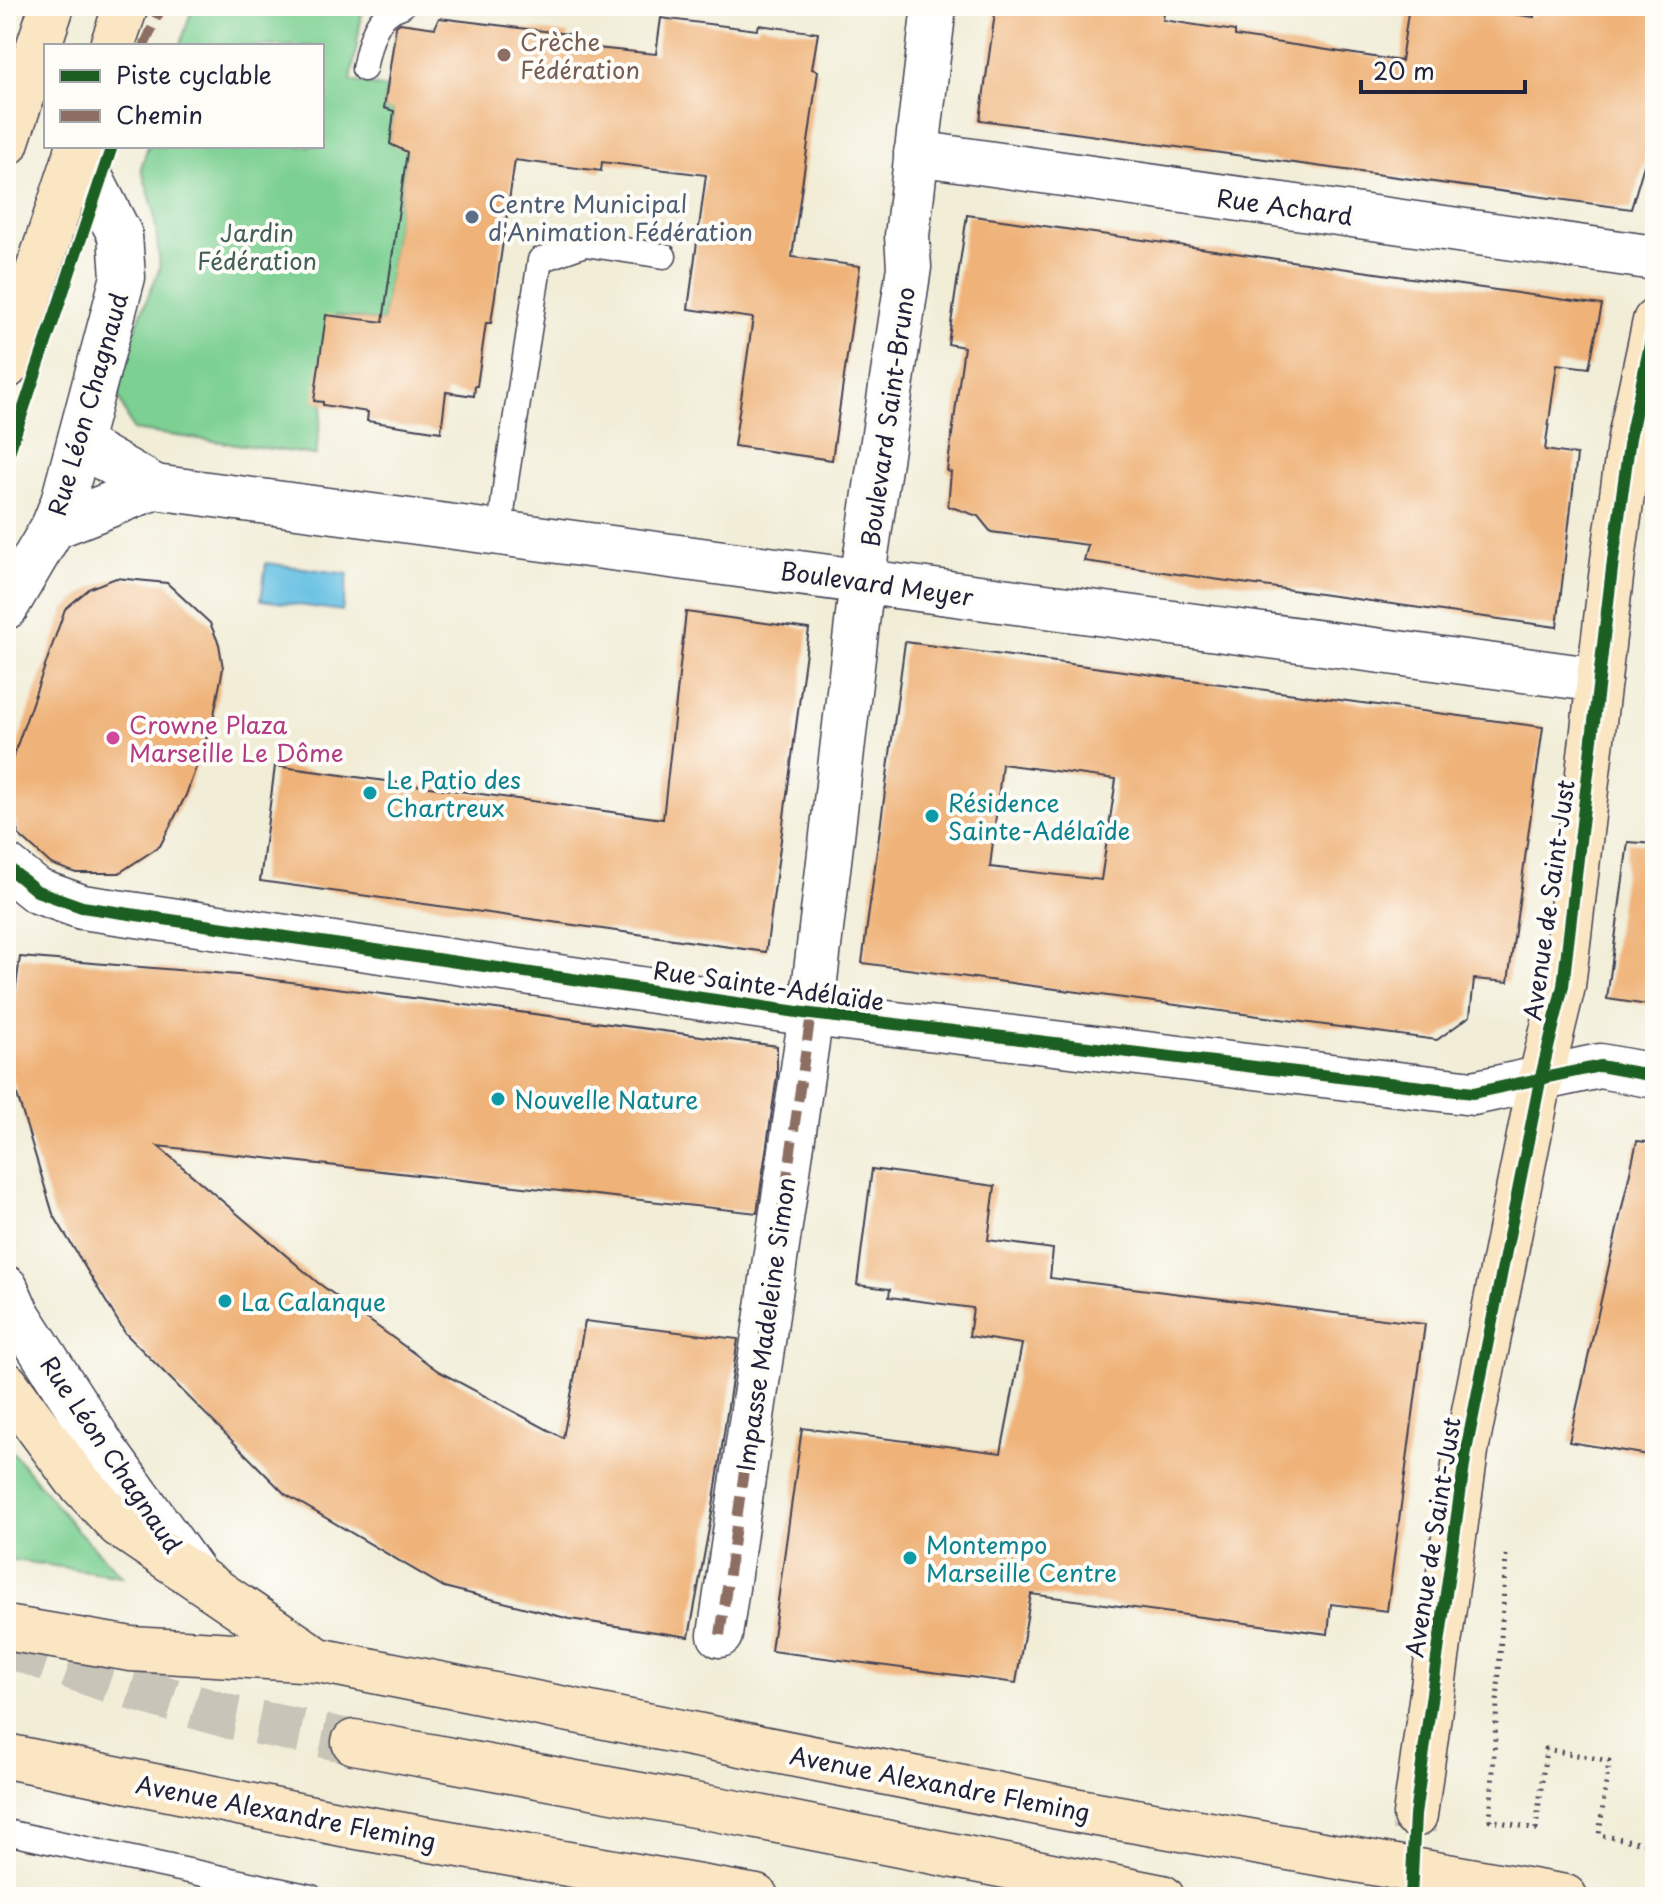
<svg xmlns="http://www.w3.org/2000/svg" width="1661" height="1903" font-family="'Playpen Sans',sans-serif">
	<rect width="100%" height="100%" fill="#fdfcf7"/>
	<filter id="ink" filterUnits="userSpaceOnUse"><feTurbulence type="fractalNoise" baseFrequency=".0125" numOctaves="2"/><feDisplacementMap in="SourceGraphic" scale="16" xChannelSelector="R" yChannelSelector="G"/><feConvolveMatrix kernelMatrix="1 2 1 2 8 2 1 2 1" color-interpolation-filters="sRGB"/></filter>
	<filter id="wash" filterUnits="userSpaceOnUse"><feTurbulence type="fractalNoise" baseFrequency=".006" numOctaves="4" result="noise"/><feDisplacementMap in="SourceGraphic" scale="32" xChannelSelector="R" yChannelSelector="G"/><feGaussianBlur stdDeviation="1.8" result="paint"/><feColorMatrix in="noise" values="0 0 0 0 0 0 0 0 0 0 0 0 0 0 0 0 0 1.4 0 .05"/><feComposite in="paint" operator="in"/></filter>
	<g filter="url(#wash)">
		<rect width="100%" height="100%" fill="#f1edd7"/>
		<!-- green -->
		<g fill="#7cd092" stroke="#4f7966" stroke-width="2">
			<polygon points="193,6 363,6 351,81 387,88 384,108 394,111 390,144 408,145 383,322 336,315 315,401 323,402 316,455 133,430 119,398 119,367 160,268 154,210 141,168 148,146 322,146 322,46 180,46"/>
			<polygon points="6,1444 75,1528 122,1576 6,1559"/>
		</g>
		<!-- water -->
		<polygon fill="#65c0e3" stroke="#44718f" stroke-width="2" points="266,563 348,574 342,611 261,600"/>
		<g id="blocks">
			<!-- building -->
			<g fill="#efb379" fill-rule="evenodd">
				<polygon points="996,6 1165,6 1163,20 1235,31 1235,36 1401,61 1409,6 1458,6 1534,17 1535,6 1655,6 1655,128 1631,209 980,120"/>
				<polygon points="439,18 569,34 566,45 656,54 661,18 757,30 759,25 818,33 812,69 818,71 792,257 860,266 832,460 734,446 753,318 688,309 706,175 602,162 601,171 515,160 491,323 486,323 477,386 475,386 474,396 446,392 441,432 367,421 368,412 323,405 323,402 314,401 326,315 383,322 407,152 390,144 394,111 384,108 396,26 400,23 435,28"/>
				<polygon points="967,215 1602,305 1589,368 1557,364 1545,450 1577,455 1557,627 1084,561 1088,545 991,532 978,516 948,506 951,472 947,471 964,347 948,344"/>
				<polygon points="116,578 167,583 210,623 219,644 223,668 213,720 186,795 160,846 119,873 76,873 51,864 19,835 11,805 12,760 65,609 90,588"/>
				<polygon points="686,612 809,629 766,952 260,881 275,766 663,819"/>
				<path d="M905 642 1543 727 1508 982 1474 979 1470 1016 1437 1040 862 963ZM1002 764 1116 779 1101 880 990 867Z"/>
				<polygon points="1628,842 1655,844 1655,1006 1607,999"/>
				<polygon points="20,957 238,975 777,1046 777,1076 757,1213 158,1146 317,1282 438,1371 563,1438 585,1321 738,1339 713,1507 689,1637 570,1619 444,1587 285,1494 125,1333 53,1214 6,1058"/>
				<polygon points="1637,1141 1655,1143 1655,1456 1569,1442"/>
				<polygon points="872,1169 995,1186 988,1240 1053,1249 1050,1278 1425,1324 1387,1611 1331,1604 1328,1634 1031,1594 1016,1683 771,1651 802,1428 1001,1453 1022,1344 969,1336 973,1308 889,1297 890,1289 857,1285"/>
			</g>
		</g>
	</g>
	<g filter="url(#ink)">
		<use href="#blocks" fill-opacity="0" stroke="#414052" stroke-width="2"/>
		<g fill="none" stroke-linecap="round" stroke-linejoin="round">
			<!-- secondary-tunnel -->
			<g stroke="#c8c4b8" stroke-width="44" stroke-dasharray="44 22" stroke-linecap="butt">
				<polyline points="6,1645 125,1686 230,1717 354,1742"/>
				<polyline points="1411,1897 1415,1815"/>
			</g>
			<!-- lane casing -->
			<g stroke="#414052" stroke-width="27">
				<g id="lane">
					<path d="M364 69C369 45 374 14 402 6"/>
					<polyline points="500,531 506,480 540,260 585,244 664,256"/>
					<polyline points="6,1832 311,1897"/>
				</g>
			</g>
			<!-- street casing -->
			<g stroke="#414052" stroke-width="47">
				<g id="street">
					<polyline points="916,153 1655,258"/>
					<polyline points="79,444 155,487 1599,680"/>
					<polyline points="53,527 155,487"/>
					<polyline points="6,607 53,527 63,502 123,277 120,235 77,151"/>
					<polyline points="6,866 37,891 82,907 811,1014 1473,1093 1600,1066 1655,1076"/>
					<polyline points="6,1288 17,1313 105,1450 195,1575"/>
					<polyline points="720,1635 811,1014 862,581 909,267 907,236 934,6"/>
				</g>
			</g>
			<!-- secondary casing -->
			<g stroke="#414052" stroke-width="47">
				<g id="secondary">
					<polyline points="112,46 126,6"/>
					<polyline points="6,144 52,6"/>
					<polyline points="6,367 79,146"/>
					<polyline points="6,1384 76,1479 119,1525 318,1660"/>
					<polyline points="6,1628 131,1649 318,1660 1074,1810 1565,1897"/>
					<polyline points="354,1742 743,1814 1162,1897"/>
					<polyline points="6,1756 352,1826 756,1897"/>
					<polyline points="1415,1815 1466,1451 1540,1081 1563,986 1613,560 1630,438 1655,321"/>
				</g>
			</g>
			<!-- path -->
			<polyline stroke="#414052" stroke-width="5" stroke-dasharray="2 6" stroke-linecap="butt" points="1506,1555 1490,1820 1536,1829 1546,1749 1609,1761 1599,1835 1655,1845"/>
			<!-- lane -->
			<use href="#lane" stroke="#fff" stroke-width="24"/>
			<!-- street -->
			<use href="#street" stroke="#fff" stroke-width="44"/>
			<!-- secondary -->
			<use href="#secondary" stroke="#fbe6c4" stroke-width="44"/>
			<!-- quiet -->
			<g stroke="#8d6e63" stroke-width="10" stroke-dasharray="20 10" stroke-linecap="butt">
				<polyline points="144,46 162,6"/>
				<polyline points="720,1635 811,1014"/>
			</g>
			<!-- cycleway casing -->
			<g stroke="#fdfcf7" stroke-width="17">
				<g id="cycleway">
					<polyline points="6,461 112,146"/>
					<polyline points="6,866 37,891 82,907 811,1014 1473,1093 1600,1066 1655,1076"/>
					<polyline points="1411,1897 1415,1815 1466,1451 1540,1081 1563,986 1613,560 1630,438 1655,321"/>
				</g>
			</g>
			<!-- cycleway -->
			<use href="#cycleway" stroke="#1b5e20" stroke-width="12"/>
		</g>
	</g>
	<!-- markers -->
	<circle fill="#8d6e63" stroke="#fdfcf7" stroke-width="3" cx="504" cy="55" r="8"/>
	<circle fill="#5c6f8a" stroke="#fdfcf7" stroke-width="3" cx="472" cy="217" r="8"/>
	<circle fill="#d1479c" stroke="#fdfcf7" stroke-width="3" cx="113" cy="738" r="8"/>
	<g fill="#0f9aa8" stroke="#fdfcf7" stroke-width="3">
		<circle cx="370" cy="793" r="8"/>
		<circle cx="932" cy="816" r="8"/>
		<circle cx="498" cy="1099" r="8"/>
		<circle cx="225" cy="1301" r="8"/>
		<circle cx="910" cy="1558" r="8"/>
	</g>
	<g text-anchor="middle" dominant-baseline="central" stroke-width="8" stroke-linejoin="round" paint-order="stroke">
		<!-- education labels -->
		<g font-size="24" fill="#785e54" stroke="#fdfcf7" text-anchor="start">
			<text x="520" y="41">Crèche<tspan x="520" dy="28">Fédération</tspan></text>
		</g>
		<!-- service labels -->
		<g font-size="24" fill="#4e5e75" stroke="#fdfcf7" text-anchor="start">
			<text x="488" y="203">Centre Municipal<tspan x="488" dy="28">d'Animation Fédération</tspan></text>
		</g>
		<!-- street labels -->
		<g font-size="24" fill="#22223b" stroke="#fdfcf7">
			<text transform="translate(1285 206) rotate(8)">Rue Achard</text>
			<text transform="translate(87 404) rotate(-74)">Rue Léon Chagnaud</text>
			<text transform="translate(887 417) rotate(-82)">Boulevard Saint-Bruno</text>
			<text transform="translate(877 583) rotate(8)">Boulevard Meyer</text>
			<text transform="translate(1548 900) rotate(-82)">Avenue de Saint-Just</text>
			<text transform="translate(769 985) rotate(8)">Rue Sainte-Adélaïde</text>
			<text transform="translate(765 1324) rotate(-82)">Impasse Madeleine Simon</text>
			<text transform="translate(112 1454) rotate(56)">Rue Léon Chagnaud</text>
			<text transform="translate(1432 1537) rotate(-81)">Avenue de Saint-Just</text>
			<text transform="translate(940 1783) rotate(11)">Avenue Alexandre Fleming</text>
			<text transform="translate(286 1812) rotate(11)">Avenue Alexandre Fleming</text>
		</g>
		<!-- park labels -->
		<g font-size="24" fill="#425f59" stroke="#fdfcf7">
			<text x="257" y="232">Jardin<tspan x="257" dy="28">Fédération</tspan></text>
		</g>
		<!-- hotel labels -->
		<g font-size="24" fill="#b23c85" stroke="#fdfcf7" text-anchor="start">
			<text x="129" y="724">Crowne Plaza<tspan x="129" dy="28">Marseille Le Dôme</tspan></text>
		</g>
		<!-- culture labels -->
		<g font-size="24" fill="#0d838f" stroke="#fdfcf7" text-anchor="start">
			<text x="386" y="779">Le Patio des<tspan x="386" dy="28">Chartreux</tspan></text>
			<text x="948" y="802">Résidence<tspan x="948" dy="28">Sainte-Adélaîde</tspan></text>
			<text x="514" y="1099">Nouvelle Nature</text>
			<text x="241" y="1301">La Calanque</text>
			<text x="926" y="1544">Montempo<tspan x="926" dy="28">Marseille Centre</tspan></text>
		</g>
	</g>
	<!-- margin -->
	<rect width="1661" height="1903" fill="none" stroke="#fdfcf7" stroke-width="32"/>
	<!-- legend -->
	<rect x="44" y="44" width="280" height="104" fill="#fdfcf7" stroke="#a5a5ac" stroke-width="2"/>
	<rect x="60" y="70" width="40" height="12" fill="#1b5e20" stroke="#a5a5ac" stroke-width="2"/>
	<text x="116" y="84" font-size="24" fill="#22223b">Piste cyclable</text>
	<rect x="60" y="110" width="40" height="12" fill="#8d6e63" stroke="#a5a5ac" stroke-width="2"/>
	<text x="116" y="124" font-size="24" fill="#22223b">Chemin</text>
	<!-- scale -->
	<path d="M1361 80v12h164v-12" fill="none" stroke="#22223b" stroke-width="4"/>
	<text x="1373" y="80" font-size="24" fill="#22223b" stroke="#fdfcf7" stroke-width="6" paint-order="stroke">20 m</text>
</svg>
